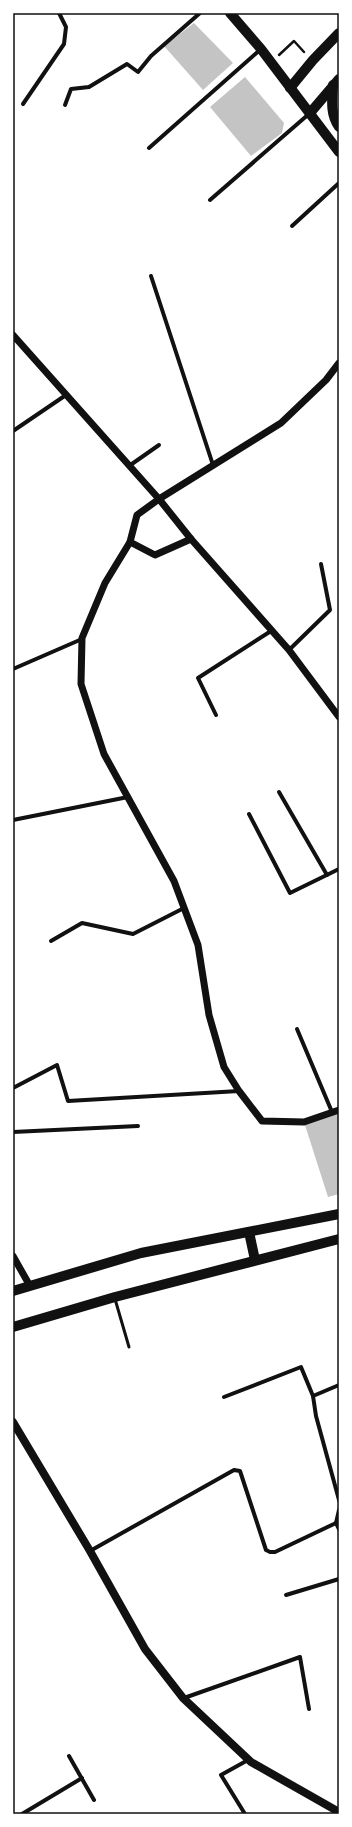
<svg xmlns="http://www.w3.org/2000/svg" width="352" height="1827" font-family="'Alegreya Sans',sans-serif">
	<rect width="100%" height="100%" fill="#fff"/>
	<!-- building -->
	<g fill="#c4c4c4">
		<polygon points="194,23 233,63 203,90 164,46"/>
		<polygon points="245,77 284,123 282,133 251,156 210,107"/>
		<polygon points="339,1113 339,1194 328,1197 305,1125"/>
	</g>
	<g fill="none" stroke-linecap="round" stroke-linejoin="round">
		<!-- path -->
		<polyline stroke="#111" stroke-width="2.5" points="279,55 294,41 304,52"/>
		<!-- service -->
		<polyline stroke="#111" stroke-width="3" points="115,1299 129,1347"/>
		<!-- minor -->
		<g stroke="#111" stroke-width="4">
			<polyline points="23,104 64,44 66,27 59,13"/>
			<polyline points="65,105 71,89 89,87 127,64 138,72 151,56 200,13"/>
			<polyline points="149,148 261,49"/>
			<polyline points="210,200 310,113"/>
			<polyline points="292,226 339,183"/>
			<polyline points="151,276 213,465"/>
			<polyline points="13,431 66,395"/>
			<polyline points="129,466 159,445"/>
			<polyline points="289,650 330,610 321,564"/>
			<polyline points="13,669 82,639"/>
			<polyline points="216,715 198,678 271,631"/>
			<polyline points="279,792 327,875"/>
			<polyline points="249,814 290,893 339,869"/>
			<polyline points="13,820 128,797"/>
			<polyline points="51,941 82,923 133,934 184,908"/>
			<polyline points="297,1029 332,1112"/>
			<polyline points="13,1088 57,1065 68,1101 239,1091"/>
			<polyline points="13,1132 138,1126"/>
			<polyline points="339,1385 313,1396 316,1416 339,1500"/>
			<polyline points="224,1397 301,1367 313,1396"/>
			<polyline points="339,1510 336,1523 339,1529"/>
			<polyline points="90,1551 234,1470 240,1471 266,1550 270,1552 275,1552 336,1523"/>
			<polyline points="286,1595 339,1579"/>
			<polyline points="184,1698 300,1657 309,1709"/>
			<polyline points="69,1756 94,1800"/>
			<polyline points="22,1814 82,1778"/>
			<polyline points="245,1814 221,1775 248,1760"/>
		</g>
		<!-- tertiary -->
		<g stroke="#111" stroke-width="7">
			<polyline points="13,335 159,499 191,539 289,650 339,717"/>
			<polyline points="339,363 326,380 281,423 159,499 137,515 130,542 105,583 82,638 81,684 104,754 174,881 198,945 209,1015 224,1067 239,1091 262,1121 304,1122 339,1110"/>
			<polyline points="130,542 155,555 191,539"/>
			<polyline points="13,1256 30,1286"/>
		</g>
		<!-- secondary -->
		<polyline stroke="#111" stroke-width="8" points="13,1422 90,1551 145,1649 183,1698 251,1762 339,1812"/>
		<!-- primary -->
		<g stroke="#111" stroke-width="10">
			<polyline points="230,13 261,49 339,152"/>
			<path d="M333 85C332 100 330 114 339 127"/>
			<polyline points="290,88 313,60 339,33"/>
			<polyline points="310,113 339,79"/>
			<polyline points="249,1232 255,1260"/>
			<polyline points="13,1291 141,1253 339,1214"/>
			<polyline points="13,1327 115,1297 339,1239"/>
		</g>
	</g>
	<!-- border -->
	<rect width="352" height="1827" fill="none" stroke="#ffffff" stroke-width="28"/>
	<rect x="14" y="14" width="324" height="1799" fill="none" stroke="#111" stroke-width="1.5"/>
</svg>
